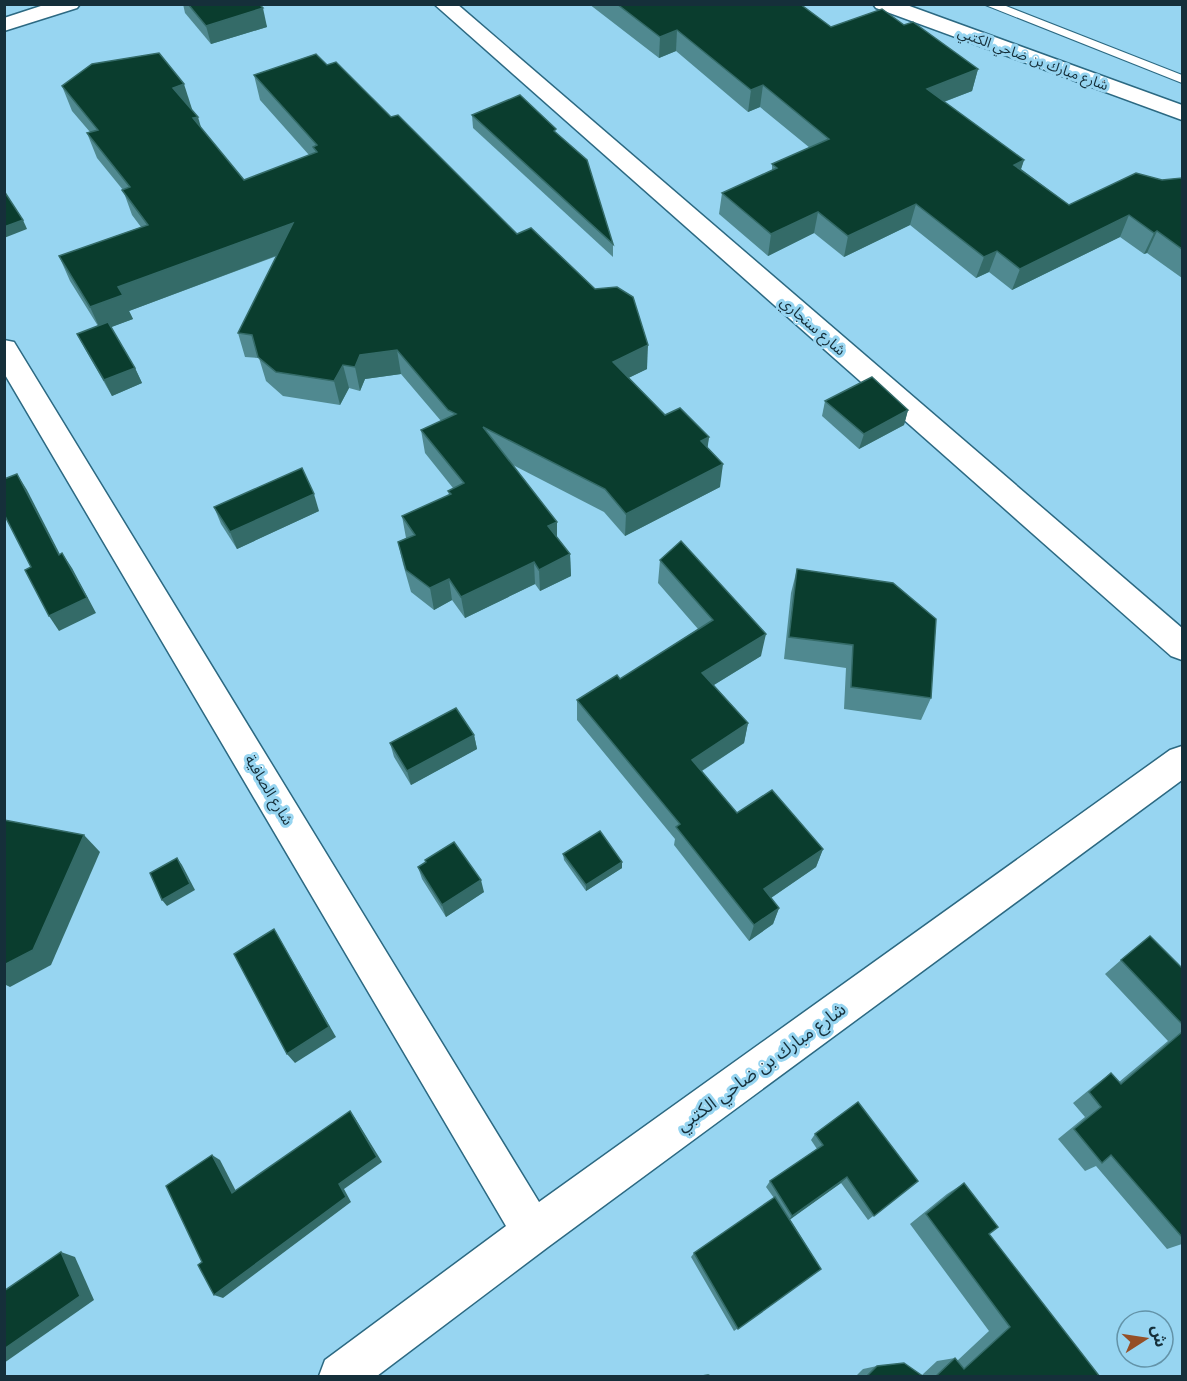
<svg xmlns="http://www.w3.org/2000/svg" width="1187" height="1381" font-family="'Varela Round','Noto Sans Arabic',sans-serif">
	<rect width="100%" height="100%" fill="#97d5f1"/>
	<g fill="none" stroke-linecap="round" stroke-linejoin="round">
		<!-- service casing -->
		<g stroke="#2c6982" stroke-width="2">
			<polygon id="service" points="983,4 1001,4 1182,75 1182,83"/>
		</g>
		<!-- minor casing -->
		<g stroke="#2c6982" stroke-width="3">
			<g id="minor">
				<polygon points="47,4 80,4 77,8 4,31 4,18"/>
				<polygon points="434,4 457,4 1182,628 1182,660 1171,656"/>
				<polygon points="873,4 904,4 1182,105 1182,120 876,8"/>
				<polygon points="4,340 14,342 539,1202 1170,750 1182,746 1182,780 548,1247 377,1376 319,1376 325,1360 506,1226 4,373"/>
			</g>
		</g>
		<!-- service -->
		<use href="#service" fill="#fff" fill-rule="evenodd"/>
		<!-- minor -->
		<use href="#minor" fill="#fff" fill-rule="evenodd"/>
	</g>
	<!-- wall -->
	<g fill="#508990">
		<polygon points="183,4 259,4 267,27 211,44 185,13"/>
		<polygon points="589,4 800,4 831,27 904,25 978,69 972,91 944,102 1024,160 1021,169 1069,205 1162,180 1182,178 1182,278 1147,253 1144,254 1120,237 1012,290 989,272 976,278 910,225 844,257 814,233 768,256 719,214 722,193 772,170 772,164 810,148 760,107 748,112 676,51 659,58"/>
		<polygon points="254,75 647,369 628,378 665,415 709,437 707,447 720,487 625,536 604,512 511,464 557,538 570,554 571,576 540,591 535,584 465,618 452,600 434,610 411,592 403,564 398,542 406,538 402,516 449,495 448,491 453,488 425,453 421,430 441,421 401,374 365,379 360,391 349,388 340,405 283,396 266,381 259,358 245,357 238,333 277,256 129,311 133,319 111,327 135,368 142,383 112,396 85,349 77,334 98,326 70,281 59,256 141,227 132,215 123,190 97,158 87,133 90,132 72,111 62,86 192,109 191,109 201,128 244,180 309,155 260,100"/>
		<polygon points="472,115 613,244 613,257 473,128"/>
		<polygon points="825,401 908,410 904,425 859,449 822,416"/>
		<polygon points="214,507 319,511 237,549 221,524"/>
		<polygon points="660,560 761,656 714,685 748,723 744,743 702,771 737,813 823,849 816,867 771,898 779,908 773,924 749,941 674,845 675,839 577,720 577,700 620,679 698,629 658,583"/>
		<polygon points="797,569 931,698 921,720 844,709 846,668 784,659 791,593"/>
		<polygon points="474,735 477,749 411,785 394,757 390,743"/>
		<polygon points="563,854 622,862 622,868 586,891 564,860"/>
		<polygon points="425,860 484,892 446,917 422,879 418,867 426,862"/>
		<polygon points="1121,960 1182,968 1182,1244 1167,1249 1096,1166 1085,1171 1058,1139 1085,1117 1073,1103 1095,1085 1111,1073 1119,1082 1168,1041 1105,974"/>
		<polygon points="815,1134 918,1181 868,1220 841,1183 790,1219 821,1269 734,1331 691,1257 694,1253 774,1198 766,1187 770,1181 817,1149 811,1140"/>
		<polygon points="964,1183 989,1234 1100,1377 855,1377 863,1369 877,1366 922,1375 937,1361 955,1358 957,1361 989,1331 910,1224 947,1194"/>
	</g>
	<!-- shaded-wall -->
	<g fill="#346b68">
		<polygon points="263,8 267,27 211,44 206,26"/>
		<polygon points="677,30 676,51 659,58 660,37"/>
		<polygon points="978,69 972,91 922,110 927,89"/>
		<polygon points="184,84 192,109 180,113 173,88"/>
		<polygon points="763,85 760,107 748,112 751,90"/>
		<polygon points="198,117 205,141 193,118"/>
		<polygon points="1024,160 1017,181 1014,165"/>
		<polygon points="916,204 910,225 844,257 848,236"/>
		<polygon points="818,212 814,233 768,256 771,234"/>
		<polygon points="1129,215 1120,237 1012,290 1020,269"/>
		<polygon points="23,220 27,229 4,238 4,227"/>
		<polygon points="293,223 299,247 129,311 133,319 101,331 90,307 118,287"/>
		<polygon points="1157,231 1147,253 1144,254 1154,233"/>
		<polygon points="997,251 989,272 976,278 984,257"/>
		<polygon points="648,345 647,369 612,386 613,362"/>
		<polygon points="397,350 401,374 365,379 360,391 355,367 360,355"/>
		<polygon points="343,365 349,388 340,405 334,381"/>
		<polygon points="135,368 142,383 112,396 104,380"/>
		<polygon points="908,410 904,425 859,449 864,434"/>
		<polygon points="709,437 706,460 701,441"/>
		<polygon points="723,464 720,487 625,536 626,514"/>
		<polygon points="17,474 27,490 68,570 59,555"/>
		<polygon points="314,494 319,511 237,549 230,532"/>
		<polygon points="557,522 557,544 548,526"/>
		<polygon points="62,553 72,568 96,613 59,631 49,616"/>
		<polygon points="570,554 571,576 540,591 539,570"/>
		<polygon points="534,562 535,584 465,618 461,597"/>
		<polygon points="449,579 452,600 434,610 430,588"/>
		<polygon points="766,634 761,656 699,694 702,673"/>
		<polygon points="748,723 744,743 689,779 692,760"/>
		<polygon points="474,735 477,749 411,785 407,771"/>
		<polygon points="84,835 100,852 51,965 10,987 4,984 4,965"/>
		<polygon points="823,849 816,867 759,906 764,889"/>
		<polygon points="177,858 182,865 195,890 167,906 162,900"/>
		<polygon points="622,862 622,868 586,891 586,885"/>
		<polygon points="481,880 484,892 446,917 442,905"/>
		<polygon points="779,908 773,924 749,941 754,925"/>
		<polygon points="274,929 336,1037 295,1063 287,1054"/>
		<polygon points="350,1111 355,1118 382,1162 344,1189 351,1202 223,1298 214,1295"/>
		<polygon points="212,1155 220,1160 239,1197 232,1193"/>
		<polygon points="847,1177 841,1183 788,1221 792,1216"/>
		<polygon points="61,1252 75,1257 94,1300 4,1363 4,1349"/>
	</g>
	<!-- building -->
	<g fill="#0a3d2e" stroke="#346b68" stroke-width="1.5">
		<polygon points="188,4 259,4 263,8 206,26"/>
		<polygon points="617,4 800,4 831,27 882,9 904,25 913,22 978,69 927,89 1024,160 1014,165 1069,205 1136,173 1162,180 1182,178 1182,249 1157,231 1154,233 1129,215 1020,269 997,251 984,257 916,204 848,236 818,212 771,234 722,193 777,168 772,164 829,139 763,85 751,90 677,30 660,37"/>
		<polygon points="159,53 184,84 173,88 198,117 193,118 244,180 317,152 313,147 317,145 254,75 316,54 327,65 336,62 391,117 398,115 517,234 531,228 595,289 617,287 633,297 648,345 613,362 665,415 680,408 709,437 701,441 723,464 626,514 605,489 483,427 557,522 548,526 570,554 539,570 534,562 461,597 449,579 430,588 406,570 398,542 415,535 402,516 451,494 448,491 464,483 421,430 456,414 448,410 397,350 360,355 355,367 343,365 334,381 276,372 258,357 252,335 238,333 293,223 118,287 123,295 90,307 59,256 148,225 122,190 130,187 87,133 98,130 62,86 92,64"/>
		<polygon points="520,95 556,129 554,131 587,160 613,244 472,115"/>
		<polygon points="4,191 23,220 4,227"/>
		<polygon points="108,322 135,368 104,380 77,334"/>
		<polygon points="872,377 908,410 864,434 825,401"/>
		<polygon points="302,468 314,494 230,532 214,507"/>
		<polygon points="17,474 59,555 62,553 87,598 49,616 25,570 31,567 4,514 4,479"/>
		<polygon points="681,541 766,634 702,673 748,723 692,760 737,813 772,790 823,849 764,889 779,908 754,925 676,827 680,824 577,700 617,675 620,679 713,620 660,560"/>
		<polygon points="797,569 893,583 936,619 931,698 851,687 853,645 789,637"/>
		<polygon points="456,708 474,735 407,771 390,743"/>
		<polygon points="4,820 84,835 33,950 4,965"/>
		<polygon points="600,831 622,862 586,885 563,854"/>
		<polygon points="454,842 481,880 442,905 418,867 426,862 425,860"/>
		<polygon points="177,858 190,884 162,900 150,873"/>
		<polygon points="274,929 329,1027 287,1054 234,954"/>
		<polygon points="1150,936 1182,968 1182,1024 1121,960"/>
		<polygon points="1182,1032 1182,1237 1111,1155 1102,1163 1074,1129 1101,1107 1089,1092 1111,1073 1121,1084"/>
		<polygon points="858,1102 918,1181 874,1216 847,1177 792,1216 770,1181 823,1145 815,1134"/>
		<polygon points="350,1111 377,1157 339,1184 346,1197 214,1295 198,1265 202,1262 166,1186 212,1155 232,1193"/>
		<polygon points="964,1183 998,1227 989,1234 1100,1377 935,1377 955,1358 964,1369 1010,1327 926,1214"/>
		<polygon points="775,1197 821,1269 738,1329 694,1253"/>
		<polygon points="61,1252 80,1296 4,1349 4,1291"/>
		<polygon points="904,1363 924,1377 866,1377 877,1366"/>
		<polygon points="708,1375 713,1377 695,1377"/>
	</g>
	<g text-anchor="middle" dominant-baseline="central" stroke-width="6" stroke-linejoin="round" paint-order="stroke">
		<!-- far-street labels -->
		<g font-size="14" fill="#152f3a" stroke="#97d5f1">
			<text transform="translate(1033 59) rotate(20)">شارع مبارك بن ضاحي الكتبي</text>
		</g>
		<!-- street labels -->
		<g font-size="15" fill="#152f3a" stroke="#97d5f1">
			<text transform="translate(813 326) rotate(41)">شارع سنجاري</text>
			<text transform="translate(269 790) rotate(59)">شارع الصافية</text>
		</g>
		<!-- near-street labels -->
		<g font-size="18" fill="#152f3a" stroke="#97d5f1">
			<text transform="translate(761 1067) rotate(-36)">شارع مبارك بن ضاحي الكتبي</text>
		</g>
	</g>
	<!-- border -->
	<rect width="1187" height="1381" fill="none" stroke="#152f3a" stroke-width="12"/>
	<!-- north arrow -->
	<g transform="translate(1145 1339) rotate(78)"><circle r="28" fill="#97d5f1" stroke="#6393a8" stroke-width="1.5"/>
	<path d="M0-4.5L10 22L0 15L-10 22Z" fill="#954f27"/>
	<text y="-9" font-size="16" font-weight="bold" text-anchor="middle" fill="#152f3a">ش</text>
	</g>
</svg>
